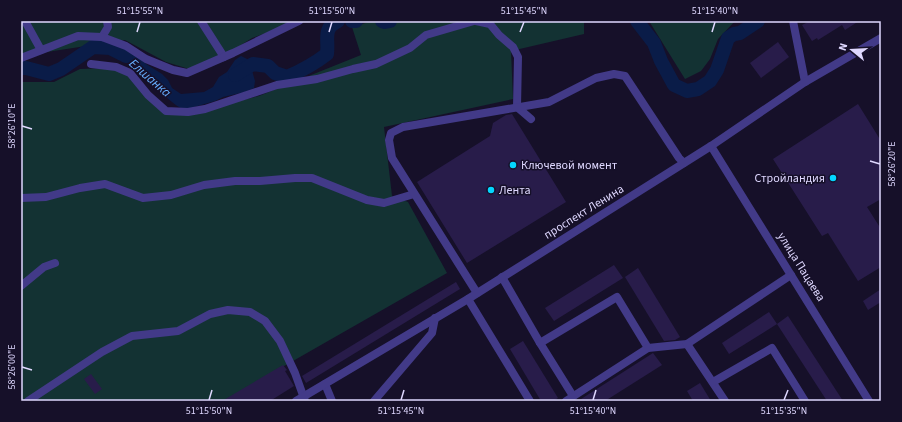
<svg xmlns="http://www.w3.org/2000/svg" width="902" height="422" font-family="'Source Sans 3',sans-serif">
	<rect width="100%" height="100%" fill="#161029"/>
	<!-- green -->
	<g fill="#133233">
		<polygon points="21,21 300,21 252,38 199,72 166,62 125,40 21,56"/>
		<polygon points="372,21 584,21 584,34 511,51 513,99 384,127 392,196 408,202 447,273 223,401 21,401 21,82 54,82 80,69 111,68 130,77 165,114 187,114 259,96 361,55 352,27"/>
		<polygon points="649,21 735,21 718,39 710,59 701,71 685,79"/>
	</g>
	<!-- water -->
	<path fill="#0a1c48" d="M111 45H119L141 57 146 64 162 74 168 80 172 88 181 94 204 92 213 87 219 77 227 72 235 60 241 56 249 60 255 81 254 88 245 92 223 97 215 101 184 110C163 99 152 79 134 65 131 63 128 63 125 61 123 59 122 56 119 54 116 51 112 51 109 47Z"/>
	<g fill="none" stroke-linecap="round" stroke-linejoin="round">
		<!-- river -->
		<g stroke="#0a1c48" stroke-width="14">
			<polyline points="352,21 356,21"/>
			<polyline points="382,21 385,22 390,21"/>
			<polyline points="637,21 654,43 661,61 674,85 687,91 698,89 710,81 717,70 728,38 734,34 740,33 758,21"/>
			<polyline points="21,68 26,68 49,74 61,69 93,47 110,48 126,56"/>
			<path d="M235 75 253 64 268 66 275 73 287 77C301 71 314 64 327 54 329 40 322 28 338 21"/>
		</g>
	</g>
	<!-- building -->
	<g fill="#281c4a">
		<polygon points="810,21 859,21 845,30 842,25 818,40 817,38 812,41 802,25"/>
		<polygon points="778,42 789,57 761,78 750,63"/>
		<polygon points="858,104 881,141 881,199 867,207 881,229 881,267 858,281 828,233 822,236 773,159"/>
		<polygon points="512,114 566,202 467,263 417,182 490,136 493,123 506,115"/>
		<polygon points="614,265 623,278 554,321 545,308"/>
		<polygon points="638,268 680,337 675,340 664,341 625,277"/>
		<polygon points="456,282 460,289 306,383 302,376"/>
		<polygon points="881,289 881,302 868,310 863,301"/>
		<polygon points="769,312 777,324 729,354 722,343"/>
		<polygon points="788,316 843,401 827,401 777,324"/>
		<polygon points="523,341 558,398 553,401 541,401 510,349"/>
		<polygon points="653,353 662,365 605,401 578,401"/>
		<polygon points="283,365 287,370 285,371 294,386 270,401 222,401"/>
		<polygon points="91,374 102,389 95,394 84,379"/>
		<polygon points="700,383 711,401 693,401 687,391"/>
	</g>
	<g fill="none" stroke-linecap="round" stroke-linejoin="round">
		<!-- minor -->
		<g stroke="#423a88" stroke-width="8">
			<polyline points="25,21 41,50"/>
			<polyline points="201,21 224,57"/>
			<polyline points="476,21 490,24 499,35 513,47 518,57 517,107 531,119"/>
			<polyline points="793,21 805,82"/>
			<polyline points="102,37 108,27 107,21"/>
			<polyline points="21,58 78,36 102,37 126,46 146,59 173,70 187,73 233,53 299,21"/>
			<polyline points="91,64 116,67 130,73 148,95 166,111 188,112 205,109 277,85 317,79 353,69 376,64 410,48 426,35 474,21"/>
			<polyline points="711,146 869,401"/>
			<polyline points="21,198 46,197 80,188 105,184 143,198 171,195 204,185 235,181 260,181 295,178 312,178 367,200 384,203 414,194"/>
			<polyline points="502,277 540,343 573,396"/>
			<polyline points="21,286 44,267 55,263"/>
			<polyline points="477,293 392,158 389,140 391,133 403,127 549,102 596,78 614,74 625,76 679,158 684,163"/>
			<polyline points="468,299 530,401"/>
			<polyline points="540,343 617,297 648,348 687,344 791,275"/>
			<polyline points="687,344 725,401"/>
			<polyline points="713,382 772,348 805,401"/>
			<polyline points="325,384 332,401"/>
			<polyline points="28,401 102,352 132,336 178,331 210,314 228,310 250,312 265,321 280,341 295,373 305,401"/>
			<polyline points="296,401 468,299 711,146 805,82 881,38"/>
			<polyline points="374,401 432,333 435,318"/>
			<polyline points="566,401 648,348"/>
		</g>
	</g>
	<!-- ticks -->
	<path fill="none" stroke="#dfd8ff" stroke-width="1.5" d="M137 32 140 22M329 32 332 22M520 32 524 22M712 32 715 22M22 126 32 129M870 161 880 164M22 367 32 370M209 400 212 390M401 400 404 390M593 400 596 390M784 400 788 390"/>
	<!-- markers -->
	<g fill="#04d6ff" stroke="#161029" stroke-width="1.5">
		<circle cx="513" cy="165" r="4"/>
		<circle cx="833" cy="178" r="4"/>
		<circle cx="491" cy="190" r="4"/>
	</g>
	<g text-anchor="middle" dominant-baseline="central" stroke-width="3" stroke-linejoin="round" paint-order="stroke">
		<!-- poi labels -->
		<g font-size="12" fill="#dfd8ff" stroke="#161029" text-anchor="start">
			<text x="521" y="165">Ключевой момент</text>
			<text x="825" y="178" text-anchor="end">Стройландия</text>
			<text x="499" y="190">Лента</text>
		</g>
		<!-- street labels -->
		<g font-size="12" fill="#dfd8ff" stroke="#161029">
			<text transform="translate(584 212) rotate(-32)">проспект Ленина</text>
			<text transform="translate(801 267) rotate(58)">улица Пацаева</text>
		</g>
		<!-- water labels -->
		<g font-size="13" font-style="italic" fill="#66aeff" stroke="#161029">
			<text transform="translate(150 78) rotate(41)">Елшанка</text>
		</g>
	</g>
	<!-- border -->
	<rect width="902" height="422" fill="none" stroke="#161029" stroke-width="44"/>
	<!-- north arrow -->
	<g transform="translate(852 50) rotate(288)" stroke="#161029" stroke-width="3" paint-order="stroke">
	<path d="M0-3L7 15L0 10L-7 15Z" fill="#dfd8ff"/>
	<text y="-6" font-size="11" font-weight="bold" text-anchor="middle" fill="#dfd8ff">N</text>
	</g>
	<rect x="22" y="22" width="858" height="378" fill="none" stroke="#dfd8ff" stroke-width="1.5"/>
	<g font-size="10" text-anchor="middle" fill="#dfd8ff">
		<text x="140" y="14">51°15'55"N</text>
		<text x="332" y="14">51°15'50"N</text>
		<text x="524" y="14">51°15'45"N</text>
		<text x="715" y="14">51°15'40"N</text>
		<text transform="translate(11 126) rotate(-90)" y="4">58°26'10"E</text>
		<text transform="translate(891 164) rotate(-90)" y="4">58°26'20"E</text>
		<text transform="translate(11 367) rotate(-90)" y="4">58°26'00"E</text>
		<text x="209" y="414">51°15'50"N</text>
		<text x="401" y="414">51°15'45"N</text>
		<text x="593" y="414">51°15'40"N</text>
		<text x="784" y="414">51°15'35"N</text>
	</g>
</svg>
